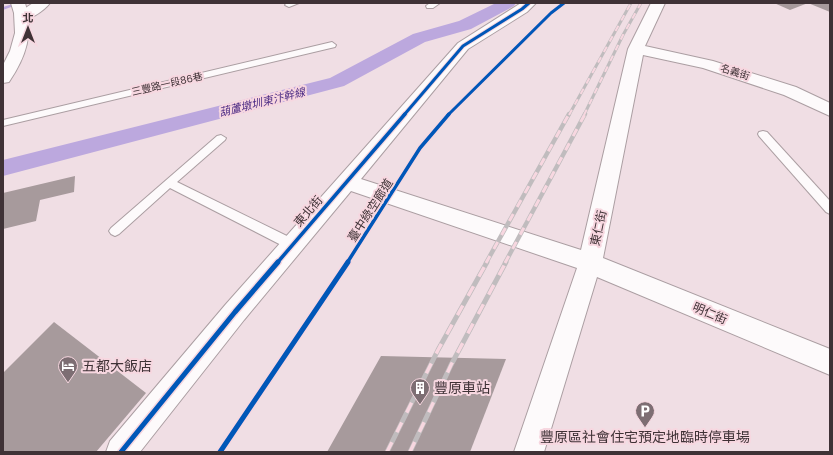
<svg xmlns="http://www.w3.org/2000/svg" width="833" height="455" font-family="Poppins,'Noto Sans TC',sans-serif">
	<rect width="100%" height="100%" fill="#f0dee4"/>
	<g fill="none" stroke-linecap="round" stroke-linejoin="round">
		<!-- stream -->
		<polygon fill="#bca8de" fill-rule="evenodd" points="16,3 22,3 3,10 3,7"/>
		<!-- canal -->
		<polygon fill="#bca8de" fill-rule="evenodd" points="496,3 516,3 514,6 471,29 425,42 344,86 3,176 3,160 330,78 413,34 459,21"/>
	</g>
	<!-- building -->
	<g fill="#a79a9c">
		<polygon points="774,3 808,3 790,10"/>
		<polygon points="808,3 830,3 830,12"/>
		<polygon points="75,176 74,192 40,200 36,221 3,229 3,193"/>
		<polygon points="54,322 146,393 96,452 3,452 3,373"/>
		<polygon points="381,356 506,359 470,452 327,452"/>
	</g>
	<g fill="none" stroke-linecap="round" stroke-linejoin="round">
		<!-- service casing -->
		<g stroke="#ab9ea2" stroke-width="2">
			<g id="service">
				<polygon points="287,3 299,3 289,7 285,5"/>
				<polygon points="430,3 440,3 433,8 427,8 426,6"/>
				<polygon points="332,42 336,45 335,47 3,126 3,120"/>
				<polygon points="763,131 767,132 830,201 830,214 826,212 759,136 758,134 759,132"/>
				<polygon points="221,135 226,138 225,140 177,182 297,241 299,245 297,249 293,250 289,249 170,188 119,234 115,236 111,234 109,231 111,228 217,136"/>
			</g>
		</g>
		<!-- minor casing -->
		<g stroke="#ab9ea2" stroke-width="2">
			<g id="minor">
				<path d="M33 3H50C44 11 28 22 18 19L16 16 18 13Z"/>
				<polygon points="521,3 536,3 527,12 468,49 361,179 581,250 628,49 651,3 665,3 645,46 713,61 796,87 830,103 830,116 784,95 703,68 643,55 603,258 830,349 830,375 597,277 544,452 514,452 577,268 351,191 244,320 140,452 106,452 110,441 226,304 458,43"/>
			</g>
		</g>
		<!-- tertiary casing -->
		<g stroke="#ab9ea2" stroke-width="2">
			<path id="tertiary" d="M11 3H25C34 33 26 57 9 82L3 83V65L10 51 15 33 14 13Z"/>
		</g>
		<!-- service -->
		<use href="#service" fill="#fdfafb" fill-rule="evenodd"/>
		<!-- minor -->
		<use href="#minor" fill="#fdfafb" fill-rule="evenodd"/>
		<!-- tertiary -->
		<use href="#tertiary" fill="#fdfafb" fill-rule="evenodd"/>
		<!-- rail-far2 casing -->
		<g stroke="#c0bcbe" stroke-width="3">
			<g id="rail-far2">
				<polyline points="569,115 631,3"/>
				<polyline points="584,115 623,35 641,3"/>
			</g>
		</g>
		<!-- rail-far1 casing -->
		<g stroke="#c0bcbe" stroke-width="4.5">
			<g id="rail-far1">
				<polyline points="486,263 569,114"/>
				<polyline points="505,263 585,114"/>
			</g>
		</g>
		<!-- rail casing -->
		<g stroke="#c0bcbe" stroke-width="5">
			<g id="rail">
				<polyline points="387,452 438,350 487,262"/>
				<polyline points="410,452 451,365 506,262"/>
			</g>
		</g>
		<!-- rail-far2 -->
		<use href="#rail-far2" stroke="#f7d7e0" stroke-width="2" stroke-dasharray="6" stroke-linecap="butt"/>
		<!-- rail-far1 -->
		<use href="#rail-far1" stroke="#f7d7e0" stroke-width="3" stroke-dasharray="8" stroke-linecap="butt"/>
		<!-- rail -->
		<use href="#rail" stroke="#f7d7e0" stroke-width="3.5" stroke-dasharray="11" stroke-linecap="butt"/>
		<!-- cycleway-far2 casing -->
		<g stroke="#f7d7e0" stroke-width="5">
			<g id="cycleway-far2">
				<polyline points="404,115 463,46 522,9 529,3"/>
				<polyline points="448,115 551,13 564,3"/>
			</g>
		</g>
		<!-- cycleway-far1 casing -->
		<g stroke="#f7d7e0" stroke-width="6">
			<g id="cycleway-far1">
				<polyline points="277,263 405,114"/>
				<polyline points="347,263 420,148 449,114"/>
			</g>
		</g>
		<!-- cycleway casing -->
		<g stroke="#f7d7e0" stroke-width="8">
			<g id="cycleway">
				<polyline points="121,452 235,312 278,262"/>
				<polyline points="220,452 348,262"/>
			</g>
		</g>
		<!-- cycleway-far2 -->
		<use href="#cycleway-far2" stroke="#0057b8" stroke-width="3"/>
		<!-- cycleway-far1 -->
		<use href="#cycleway-far1" stroke="#0057b8" stroke-width="3.5"/>
		<!-- cycleway -->
		<use href="#cycleway" stroke="#0057b8" stroke-width="5"/>
	</g>
	<!-- icons -->
	<defs>
		<g id="hotel-pin" transform="scale(1)"><path d="M0 17L-7.5 6A9.5 9.5 0 1 1 7.5 6Z" fill="#7d6e73" stroke="#f7d7e0"/><path d="M-6-4.5h1.5V1H6V5H4.5V3h-9V5H-6ZM-4 0a1.8 1.8 0 1 1 3.6 0ZM.5 0V-2.5h3Q6-2.5 6 0Z" fill="#fff"/></g>
		<g id="building-pin" transform="scale(1)"><path d="M0 17L-7.5 6A9.5 9.5 0 1 1 7.5 6Z" fill="#7d6e73" stroke="#f7d7e0"/><path d="M-4-6H4V6H1V3H-1V6H-4ZM-2.5-4.3h1.7v1.8h-1.7ZM.8-4.3h1.7v1.8H.8ZM-2.5-1h1.7V.8h-1.7ZM.8-1h1.7V.8H.8Z" fill="#fff"/></g>
		<g id="parking-pin" transform="scale(1)"><path d="M0 17L-7.5 6A9.5 9.5 0 1 1 7.5 6Z" fill="#7d6e73" stroke="#f7d7e0"/><path d="M-3.5-5.5H1a3.5 3.5 0 0 1 0 7H-1V5.5H-3.5ZM-1-3.4V-.6H.8a1.4 1.4 0 0 0 0-2.8Z" fill="#fff"/></g>
	</defs>
	<g fill-rule="evenodd">
		<use href="#hotel-pin" x="68" y="366"/>
		<use href="#building-pin" x="420" y="388"/>
		<use href="#parking-pin" x="645" y="411"/>
	</g>
	<g text-anchor="middle" dominant-baseline="central" stroke-width="4" stroke-linejoin="round" paint-order="stroke">
		<!-- far-street labels -->
		<g font-size="10" fill="#3f3236" stroke="#f7d7e0">
			<text transform="translate(735 72) rotate(18)">名義街</text>
			<text transform="translate(167 84) rotate(-13)">三豐路一段86巷</text>
		</g>
		<!-- far-water labels -->
		<g font-size="11" font-style="italic" fill="#4f2e86" stroke="#f7d7e0">
			<text transform="translate(262 102) rotate(-14)">葫蘆墩圳東汴幹線</text>
		</g>
		<!-- street labels -->
		<g font-size="12" fill="#3f3236" stroke="#f7d7e0">
			<text transform="translate(370 210) rotate(-57)">臺中綠空廊道</text>
			<text transform="translate(308 211) rotate(-49)">東北街</text>
			<text transform="translate(598 228) rotate(-78)">東仁街</text>
			<text transform="translate(710 313) rotate(23)">明仁街</text>
		</g>
		<!-- near-poi labels -->
		<g font-size="14" fill="#3f3236" stroke="#f7d7e0" text-anchor="start">
			<text x="82" y="366">五都大飯店</text>
			<text x="434" y="388">豐原車站</text>
			<text x="645" y="437" text-anchor="middle">豐原區社會住宅預定地臨時停車場</text>
		</g>
	</g>
	<!-- border -->
	<rect width="833" height="455" fill="none" stroke="#3f3236" stroke-width="8"/>
	<!-- north arrow -->
	<g transform="translate(28 28)" stroke="#f7d7e0" stroke-width="3" paint-order="stroke">
	<path d="M0-3L7 15L0 10L-7 15Z" fill="#3f3236"/>
	<text y="-6" font-size="11" font-weight="bold" text-anchor="middle" fill="#3f3236">北</text>
	</g>
</svg>
